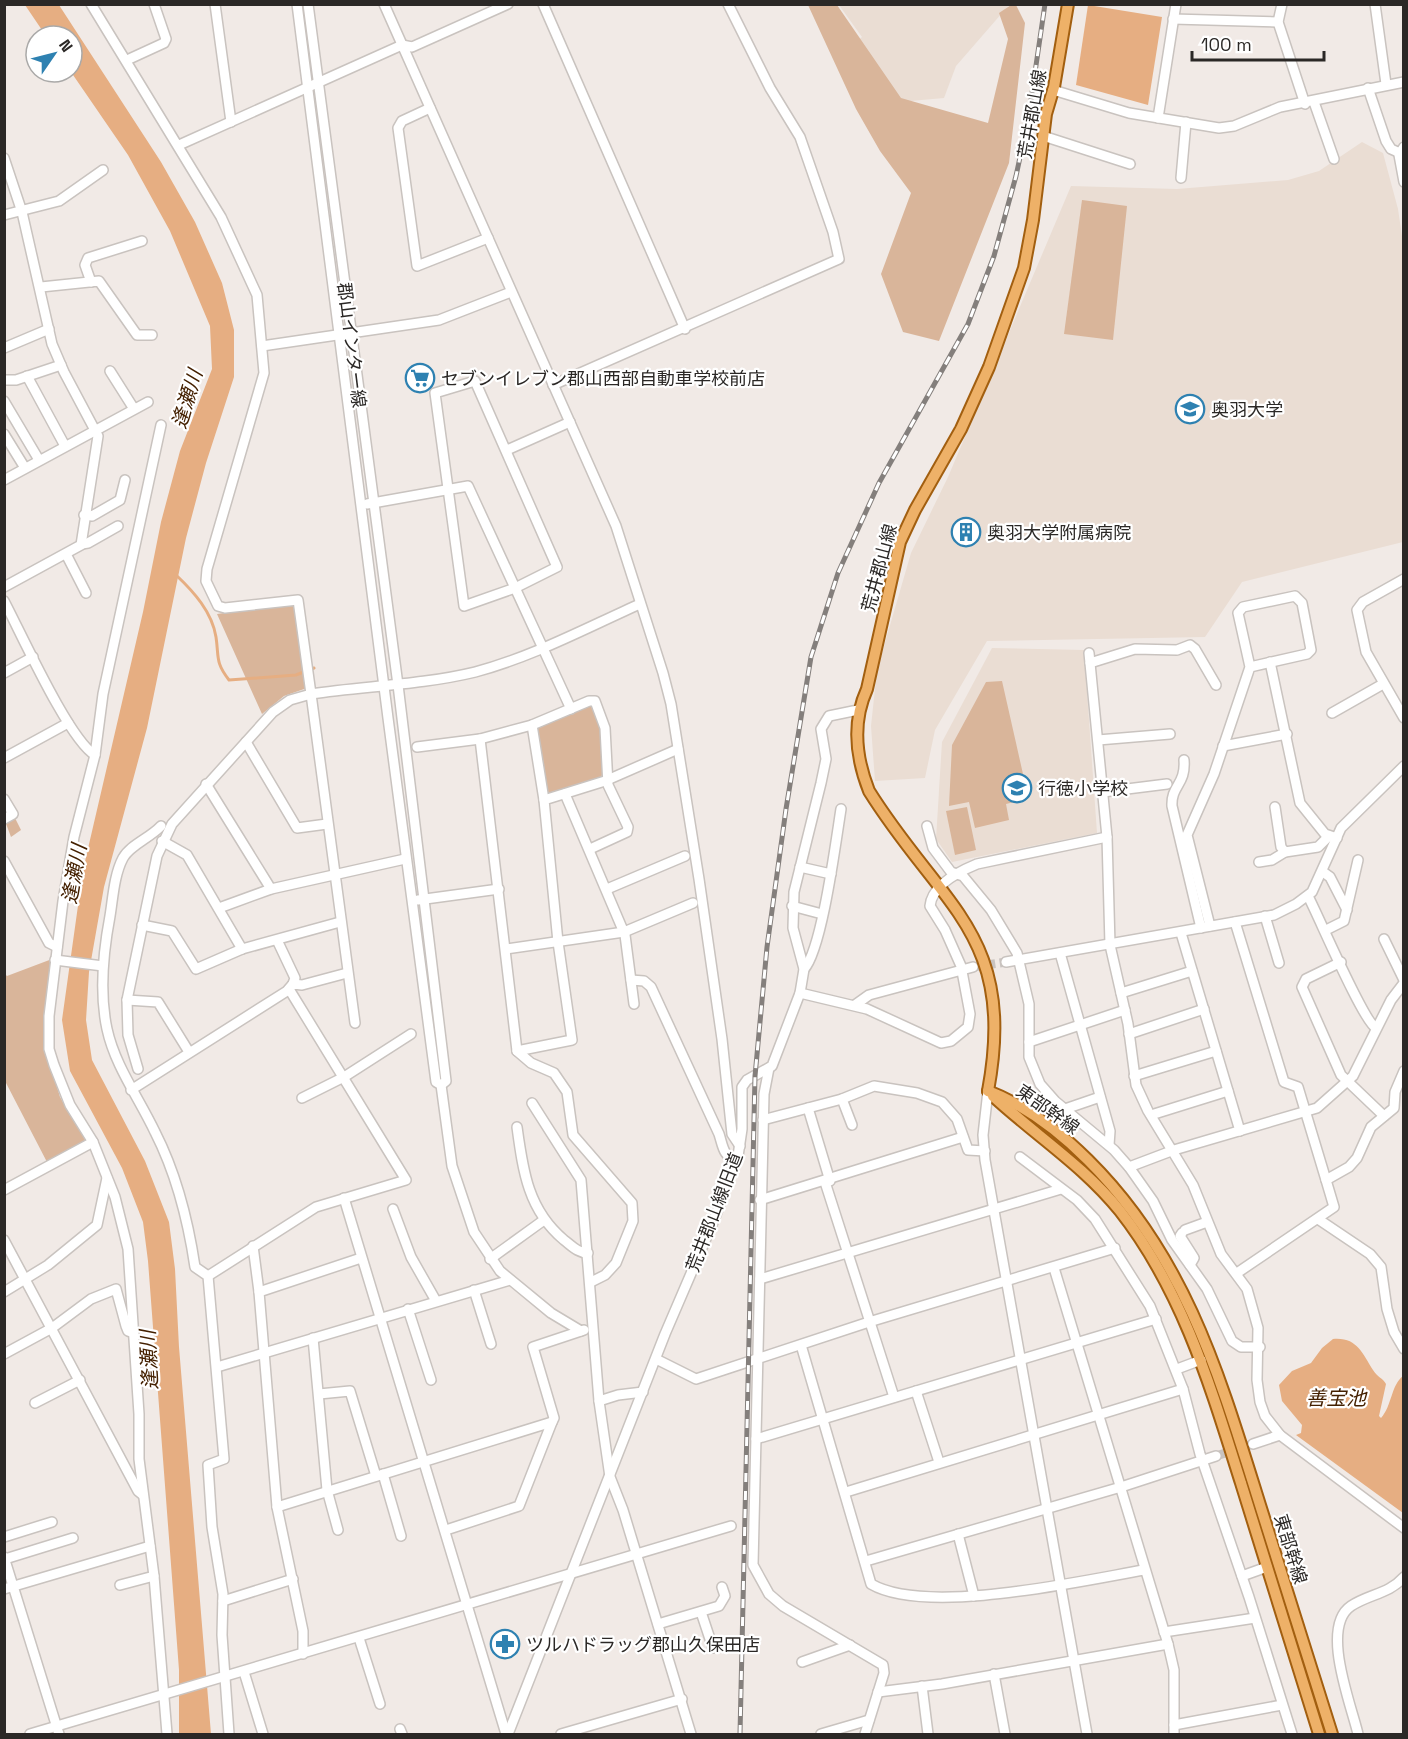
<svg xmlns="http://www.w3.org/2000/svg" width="1408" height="1739" font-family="'Space Grotesk','Noto Sans JP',sans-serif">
	<rect width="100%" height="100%" fill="#f1eae6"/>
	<!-- built -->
	<g fill="#eaddd3">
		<polygon points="839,5 1009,5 956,66 944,98 899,102 857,41 862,37"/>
		<polygon points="1362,142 1383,153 1398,209 1403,243 1403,542 1242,582 1205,637 987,641 935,730 925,778 875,781 871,726 877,670 911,553 948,477 1071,186 1177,189 1288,180 1319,171"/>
		<polygon points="992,648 1084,650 1097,833 952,862 936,839 942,742"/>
	</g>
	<!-- green -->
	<g fill="#d9b59a">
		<polygon points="808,5 837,5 901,98 988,123 1008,39 999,13 1011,5 1016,5 1025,23 1009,163 939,341 903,332 881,274 911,193 880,151 856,109"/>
		<polygon points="1082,200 1127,206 1113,340 1064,334"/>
		<polygon points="296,603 307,688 284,696 262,714 217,614"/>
		<polygon points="1002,681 1023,774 1013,777 1018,801 1006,804 1009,820 975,828 969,802 949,806 952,745 986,682"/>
		<polygon points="590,704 594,707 601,730 603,774 600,778 549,795 544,793 536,731 539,727"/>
		<polygon points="967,807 976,850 955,855 946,811"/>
		<polygon points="14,816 21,830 11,837 5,821"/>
		<polygon points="52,959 47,1054 60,1097 87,1143 48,1164 5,1081 4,973 7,976"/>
	</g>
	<!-- water -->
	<g fill="#e6ae82">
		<polygon points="25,5 59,5 161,162 195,222 222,283 234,330 234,377 206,463 186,538 147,728 104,887 89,972 86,1020 92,1060 145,1161 169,1222 175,1269 179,1347 211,1734 179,1734 179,1670 148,1261 143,1222 122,1168 70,1071 62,1020 83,870 143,612 161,522 180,451 212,369 210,326 170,231 128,155 71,72 72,36 46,36"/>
		<polygon points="1088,5 1162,17 1148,105 1076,85"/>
		<path d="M1333 1339C1357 1337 1362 1353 1373 1370 1377 1377 1383 1378 1386 1384L1379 1416 1381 1418C1392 1406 1391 1385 1403 1376V1513L1296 1435 1301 1433 1302 1425 1282 1401 1279 1385 1292 1371 1311 1363 1322 1348Z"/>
	</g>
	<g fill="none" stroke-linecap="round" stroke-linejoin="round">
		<!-- stream -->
		<path stroke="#e6ae82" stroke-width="3" d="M176 575C194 592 212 612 216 637 219 657 215 662 229 680L296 675 314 668"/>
		<!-- minor-tunnel -->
		<g stroke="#c9c3c0" stroke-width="9" stroke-dasharray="9 4.5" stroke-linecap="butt">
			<polyline points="973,967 1006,962"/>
			<polyline points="1216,1456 1253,1444"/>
		</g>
		<!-- minor casing -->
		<g stroke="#c9c3bf" stroke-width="12">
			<g id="minor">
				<path d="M91 4 221 217 257 295 264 373 207 569 206 581 218 606 225 608 298 600 311 694C365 686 421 685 475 672 532 657 586 628 640 604"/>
				<polyline points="215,4 231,122"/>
				<path d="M297 4C344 364 387 723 436 1082L441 1085 452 1166 474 1232 500 1271 551 1313 581 1331"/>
				<polyline points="308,4 398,685 446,1081 441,1085"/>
				<polyline points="384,4 616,526 663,673 671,704 699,879 722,1039 732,1134 740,1146"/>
				<polyline points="543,4 685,329"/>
				<polyline points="1282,4 1278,22 1305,104"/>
				<polyline points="1375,4 1386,84"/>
				<polyline points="1173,19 1278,22"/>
				<polyline points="127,60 164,43 166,39 154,4"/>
				<polyline points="1368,88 1386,141 1391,149 1400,153"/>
				<polyline points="1053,90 1129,113 1219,128 1234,126 1280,107 1404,82"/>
				<polyline points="1314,102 1334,159"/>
				<polyline points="430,108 402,121 398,128 417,266 488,238"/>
				<polyline points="1158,118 1176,4"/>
				<polyline points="1043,136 1130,164"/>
				<polyline points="179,145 402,45 412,47 508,4"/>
				<polyline points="1404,147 1399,155 1404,182"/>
				<polyline points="4,158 22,212 52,344 64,372 98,436 81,545 4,587"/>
				<polyline points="1181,178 1186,122"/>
				<polyline points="4,215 59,201 103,170"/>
				<polyline points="91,282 85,265 88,258 142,241"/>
				<polyline points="41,287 99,281 137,335 152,335"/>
				<polyline points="262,346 439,320 511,292"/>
				<polyline points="4,348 49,329"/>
				<polyline points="110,371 134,409"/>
				<polyline points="27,376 65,446"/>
				<polyline points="4,380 16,380 61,365"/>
				<polygon points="475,381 557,567 515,588 464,606 435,393"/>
				<polyline points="553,385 839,259 833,232 800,137 770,88 728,4"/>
				<polyline points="4,401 39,460"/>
				<polyline points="161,425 103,694 95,755 74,837 63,901 49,1016 49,1049 54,1065 70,1105 93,1142 115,1197 128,1249 139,1414 139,1459 154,1576 167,1734"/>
				<polyline points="4,434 25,468"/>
				<polyline points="507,450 570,422"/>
				<polyline points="4,480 148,402"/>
				<polyline points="367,504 468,486 571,709"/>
				<polyline points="84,515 92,516 120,500 125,480"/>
				<polyline points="82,544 88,543 118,526"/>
				<polyline points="66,554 86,593"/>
				<polyline points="1404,579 1363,602 1357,610 1366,652 1404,718"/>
				<path d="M4 601C21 633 69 740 95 755"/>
				<polyline points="1089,653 1107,837 1110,945 1128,1024 1136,1085 1148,1111 1193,1185 1221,1254 1247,1289 1258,1328 1257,1380 1260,1402 1265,1416 1280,1435 1404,1528"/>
				<polyline points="1270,662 1300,803 1325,834 1337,838"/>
				<polyline points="1090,663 1135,649 1177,650 1190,645 1195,649 1216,685"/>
				<polyline points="4,673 33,657"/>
				<polyline points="1332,713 1383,684"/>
				<polyline points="532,725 480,739 517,1051 531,1063 554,1073 567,1092 573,1135 632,1203 633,1221 616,1263 605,1275 591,1282"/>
				<polyline points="1098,740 1170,734"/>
				<polyline points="246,742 297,828 327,824"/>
				<polyline points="1223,746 1287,734"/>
				<polyline points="417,747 480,739"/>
				<polyline points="4,758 68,723"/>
				<path d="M1184 760C1186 785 1171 785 1172 806L1201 928"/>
				<polyline points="206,784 271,889"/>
				<polyline points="1103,792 1167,784"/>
				<polyline points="565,794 625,935 634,1004"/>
				<polyline points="4,799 13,814 4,819"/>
				<polyline points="544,800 532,725 589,701 595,701 605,728 608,785 628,827 627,832 590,849"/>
				<polyline points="1275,807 1281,847 1285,852 1318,847 1329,836"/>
				<path d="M161 826C150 838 130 845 123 858 114 875 113 898 110 916 103 953 99 992 107 1029 115 1066 139 1098 155 1132 177 1175 188 1220 195 1267L208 1276 224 1459 208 1465 212 1527 223 1594 222 1635 229 1734"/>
				<polyline points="927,826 933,848 951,872 963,876 991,910 1017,953 1029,1004 1029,1057 1040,1084 1055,1101 1114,1150 1129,1167 1153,1201 1172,1240 1207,1289 1232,1341 1241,1347 1260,1347"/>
				<polyline points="162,841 187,855 242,949"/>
				<polyline points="4,861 49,943 57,947"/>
				<polyline points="1259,862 1272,860 1285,852"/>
				<polyline points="800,867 831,874"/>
				<polyline points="1323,872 1330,877 1347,910"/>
				<polyline points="607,889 685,856"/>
				<path d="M1308 896C1319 917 1363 1021 1376 1028"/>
				<polyline points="418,900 499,889"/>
				<polyline points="792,906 822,914"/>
				<polyline points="219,908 271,889 405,859"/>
				<polyline points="1265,916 1279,963"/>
				<polyline points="1235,922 1284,1082 1298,1087 1326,1180"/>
				<polyline points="142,925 172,931 196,969 242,949 340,922"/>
				<polyline points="1210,926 1187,835 1214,774 1250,667 1238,613 1243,607 1295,596 1302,603 1311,650 1307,654 1250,667"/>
				<polyline points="1326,930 1344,921 1358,860"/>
				<polyline points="1181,933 1240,1131"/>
				<polyline points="1384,939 1404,980"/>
				<polyline points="277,940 295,978 293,984"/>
				<polyline points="506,949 624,932 693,903"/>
				<polyline points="1060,953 1110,1131 1109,1145"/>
				<polyline points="55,960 103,966"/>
				<polyline points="1006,962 1274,915 1296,904 1312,892 1341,828 1404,766"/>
				<polyline points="1341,962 1306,979 1302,987 1341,1075 1384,1116"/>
				<path d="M804 969C822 950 836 840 841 809"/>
				<path d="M631 980 644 981 651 987 719 1134C723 1146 723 1157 737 1160"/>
				<path d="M800 993 867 1009 941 1043 951 1041 968 1027 970 1014 961 966 945 930 930 906C932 885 960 871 977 864L1107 837"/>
				<polyline points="1121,993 1192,971"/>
				<polyline points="127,1000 158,1002 189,1052"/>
				<polyline points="855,1005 869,995 973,967"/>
				<polyline points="1129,1034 1204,1009"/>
				<polyline points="1029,1042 1125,1010"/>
				<polyline points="517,1051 572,1040 558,942 544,800 605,781 678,749"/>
				<polyline points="769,1068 764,1094 753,1565 769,1594 783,1606 883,1665 884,1673 865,1734"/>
				<polyline points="138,1069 128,1035 127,1000 157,856 172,824 273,712 290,700 311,694 355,1023"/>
				<polyline points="1134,1076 1216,1051"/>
				<polyline points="131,1090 287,991 293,984 302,985 347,973"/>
				<polyline points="988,1091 983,1135 985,1160 1087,1734"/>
				<polyline points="302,1098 344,1077 411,1034"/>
				<polyline points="842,1099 852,1125"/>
				<polyline points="532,1103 581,1180 599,1401 610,1477 623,1510 691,1734"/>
				<polyline points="808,1108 830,1181"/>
				<polyline points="1065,1109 1100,1097"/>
				<polyline points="1151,1115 1228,1091"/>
				<polyline points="763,1120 842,1099 874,1086 917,1093 942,1102 957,1119 968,1150 985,1151"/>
				<path d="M517 1127C523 1171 528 1210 564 1240 572 1246 578 1253 588 1253"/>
				<polyline points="1020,1157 1077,1200 1095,1219 1150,1306 1183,1389 1200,1454 1249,1597 1292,1734"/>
				<polyline points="1129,1167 1174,1150 1317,1108 1353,1076 1391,1000 1404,983"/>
				<polyline points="825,1182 894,1397"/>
				<polyline points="4,1190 93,1142"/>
				<polyline points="344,1198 506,1734"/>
				<polyline points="760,1200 963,1137"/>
				<polyline points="393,1209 411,1257 436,1301"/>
				<polyline points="1318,1219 1370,1254 1381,1267 1387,1309 1394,1332 1404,1349"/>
				<polyline points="1185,1230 1207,1222"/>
				<polyline points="1182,1233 1180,1236 1194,1258 1190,1265"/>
				<polyline points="4,1240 138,1491 143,1495"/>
				<polyline points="253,1246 259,1292"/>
				<polyline points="490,1259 544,1220"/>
				<polyline points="1054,1268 1168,1644 1174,1670 1174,1734"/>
				<polyline points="1237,1273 1334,1207 1326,1180 1349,1167 1357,1158 1371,1127 1394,1108 1395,1092 1404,1071"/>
				<polyline points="208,1276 316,1207 406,1180 289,989"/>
				<polyline points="760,1279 1061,1189"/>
				<polyline points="474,1290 491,1344"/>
				<polyline points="4,1292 48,1265 97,1225 107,1178"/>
				<polyline points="408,1309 431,1380"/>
				<polyline points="313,1338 327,1490 338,1530"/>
				<path d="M801 1345 871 1584C926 1616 1080 1581 1144 1570"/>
				<polyline points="4,1354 52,1328 91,1299 116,1289 126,1326 128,1331 134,1333"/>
				<polyline points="656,1359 696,1379 869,1322 1115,1248"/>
				<polyline points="217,1367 510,1280"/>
				<polyline points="1177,1369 1201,1360"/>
				<polyline points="916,1391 939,1462"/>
				<polyline points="319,1394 350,1391 376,1476"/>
				<polyline points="599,1401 618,1395 643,1392"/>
				<polyline points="35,1403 80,1380"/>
				<polyline points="756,1439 1156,1319"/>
				<polyline points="1253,1444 1280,1435"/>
				<polyline points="383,1474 401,1536"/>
				<polyline points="846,1492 1183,1389"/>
				<polyline points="277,1507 552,1422 554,1418 533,1347 584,1330"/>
				<polyline points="446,1530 519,1506 552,1422"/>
				<polyline points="958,1534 974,1596"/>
				<polyline points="4,1537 52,1522"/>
				<polyline points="4,1557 59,1734"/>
				<polyline points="5,1559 73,1538"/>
				<polyline points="866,1561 1121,1487 1216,1456"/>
				<polyline points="1242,1576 1267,1567"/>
				<polyline points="120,1585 154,1576"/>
				<polyline points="4,1589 150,1546"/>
				<polyline points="223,1601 293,1579"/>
				<polyline points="701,1612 713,1648"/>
				<polyline points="658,1624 719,1606 725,1596 722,1587"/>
				<polyline points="1164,1632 1255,1618"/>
				<polyline points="359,1638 380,1704"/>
				<polyline points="303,1654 303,1631 277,1507 259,1292 361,1258"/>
				<polyline points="802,1662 850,1645"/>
				<polyline points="244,1672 263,1734"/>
				<polyline points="994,1674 1005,1734"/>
				<polyline points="922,1686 928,1734"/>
				<polyline points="878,1692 942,1684 1168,1644"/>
				<polyline points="1174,1725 1282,1705"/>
				<polyline points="400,1729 402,1734"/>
				<polyline points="30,1734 731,1526"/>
				<polyline points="508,1734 665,1334 714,1220 738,1156 742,1129 742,1087 747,1080 772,1066 800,993 804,969 793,928 794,892 821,783 826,759 821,729 829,716 858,710"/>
				<polyline points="561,1734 682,1699"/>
				<polyline points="821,1734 869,1720"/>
				<path d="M1358 1734C1351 1704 1320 1627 1351 1606 1369 1594 1389 1594 1404 1577"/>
			</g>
		</g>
		<!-- major casing -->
		<g stroke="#a25f10" stroke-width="14">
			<g id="major">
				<path d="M988 1091C1017 934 942 908 869 791 856 758 852 722 867 689L900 542 915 510 961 429 989 367 1024 268 1033 220 1046 114 1054 87 1068 4"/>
				<path d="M988 1091C1027 1106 1059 1131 1088 1160 1186 1257 1220 1377 1260 1505 1284 1581 1308 1658 1332 1734"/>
				<path d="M993 1096C1035 1135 1084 1166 1120 1211 1183 1291 1211 1388 1241 1483 1267 1567 1293 1651 1319 1734"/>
			</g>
		</g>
		<!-- minor -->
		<use href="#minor" stroke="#fff" stroke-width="9"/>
		<!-- major -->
		<use href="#major" stroke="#eeb168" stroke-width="10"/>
		<!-- rail casing -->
		<g stroke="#847f7c" stroke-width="5">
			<polyline id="rail" points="740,1734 755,1076 767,947 786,809 811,657 838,573 879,483 968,324 994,256 1016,176 1028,120 1045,4"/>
		</g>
		<!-- rail -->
		<use href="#rail" stroke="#fff" stroke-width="3" stroke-dasharray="9" stroke-linecap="butt"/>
	</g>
	<!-- icons -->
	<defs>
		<g id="supermarket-ring" transform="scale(1.5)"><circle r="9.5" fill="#fff" stroke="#2e81b1" stroke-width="1.5"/><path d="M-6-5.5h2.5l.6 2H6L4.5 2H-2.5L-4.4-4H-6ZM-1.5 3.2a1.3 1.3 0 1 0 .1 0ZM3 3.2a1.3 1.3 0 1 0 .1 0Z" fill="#2e81b1"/></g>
		<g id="university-ring" transform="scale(1.5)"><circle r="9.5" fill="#fff" stroke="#2e81b1" stroke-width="1.5"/><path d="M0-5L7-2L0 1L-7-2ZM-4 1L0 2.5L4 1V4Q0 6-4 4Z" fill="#2e81b1"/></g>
		<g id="building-ring" transform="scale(1.5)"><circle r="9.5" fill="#fff" stroke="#2e81b1" stroke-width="1.5"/><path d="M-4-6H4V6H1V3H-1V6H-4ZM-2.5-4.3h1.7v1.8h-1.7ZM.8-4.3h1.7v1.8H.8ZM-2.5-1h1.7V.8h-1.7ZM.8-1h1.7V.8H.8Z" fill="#2e81b1"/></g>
		<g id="school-ring" transform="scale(1.5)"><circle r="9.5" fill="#fff" stroke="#2e81b1" stroke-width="1.5"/><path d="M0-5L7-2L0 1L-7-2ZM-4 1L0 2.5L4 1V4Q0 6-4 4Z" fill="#2e81b1"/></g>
		<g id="pharmacy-ring" transform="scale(1.5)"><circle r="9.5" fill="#fff" stroke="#2e81b1" stroke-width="1.5"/><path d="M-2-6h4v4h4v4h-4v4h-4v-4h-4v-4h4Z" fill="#2e81b1"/></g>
	</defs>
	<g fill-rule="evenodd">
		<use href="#supermarket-ring" x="420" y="378"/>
		<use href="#university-ring" x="1190" y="409"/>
		<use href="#building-ring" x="966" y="532"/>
		<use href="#school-ring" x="1017" y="788"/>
		<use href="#pharmacy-ring" x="505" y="1644"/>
	</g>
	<g text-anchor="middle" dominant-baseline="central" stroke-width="4.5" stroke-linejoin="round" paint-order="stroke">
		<!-- street labels -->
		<g font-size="18" fill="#2b2826" stroke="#fff">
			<text transform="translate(1032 114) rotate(-80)">荒井郡山線</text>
			<text transform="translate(352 345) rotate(83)">郡山インター線</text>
			<text transform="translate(879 568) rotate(-75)">荒井郡山線</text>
			<text transform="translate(1048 1109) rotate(35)">東部幹線</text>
			<text transform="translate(714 1212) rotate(-69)">荒井郡山線旧道</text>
			<text transform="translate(1291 1549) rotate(73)">東部幹線</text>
		</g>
		<!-- poi labels -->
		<g font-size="18" fill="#2b2826" stroke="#fff" text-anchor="start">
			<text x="441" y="378">セブンイレブン郡山西部自動車学校前店</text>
			<text x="1211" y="409">奥羽大学</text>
			<text x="987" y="532">奥羽大学附属病院</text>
			<text x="1038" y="788">行徳小学校</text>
			<text x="526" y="1644">ツルハドラッグ郡山久保田店</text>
		</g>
		<!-- water labels -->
		<g font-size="20" font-style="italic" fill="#442000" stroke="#fff">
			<text transform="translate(187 399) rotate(-73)">逢瀬川</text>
			<text transform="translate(74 874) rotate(-80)">逢瀬川</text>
			<text transform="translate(149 1360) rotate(-93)">逢瀬川</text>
			<text x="1336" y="1398">善宝池</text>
		</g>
	</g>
	<!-- border -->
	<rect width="1408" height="1739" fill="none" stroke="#2b2826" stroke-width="12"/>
	<!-- north arrow -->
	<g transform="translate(54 54) rotate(55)"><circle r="28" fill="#ffffff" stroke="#aaa9a8" stroke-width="1.5"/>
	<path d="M0-4.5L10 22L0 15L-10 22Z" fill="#2e81b1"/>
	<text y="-9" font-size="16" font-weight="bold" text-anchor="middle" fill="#2b2826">N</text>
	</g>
	<!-- scale -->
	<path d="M1192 51v9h132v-9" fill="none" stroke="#2b2826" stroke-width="3"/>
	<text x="1201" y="51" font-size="18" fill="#2b2826" stroke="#ffffff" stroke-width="4.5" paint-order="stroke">100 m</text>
</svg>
